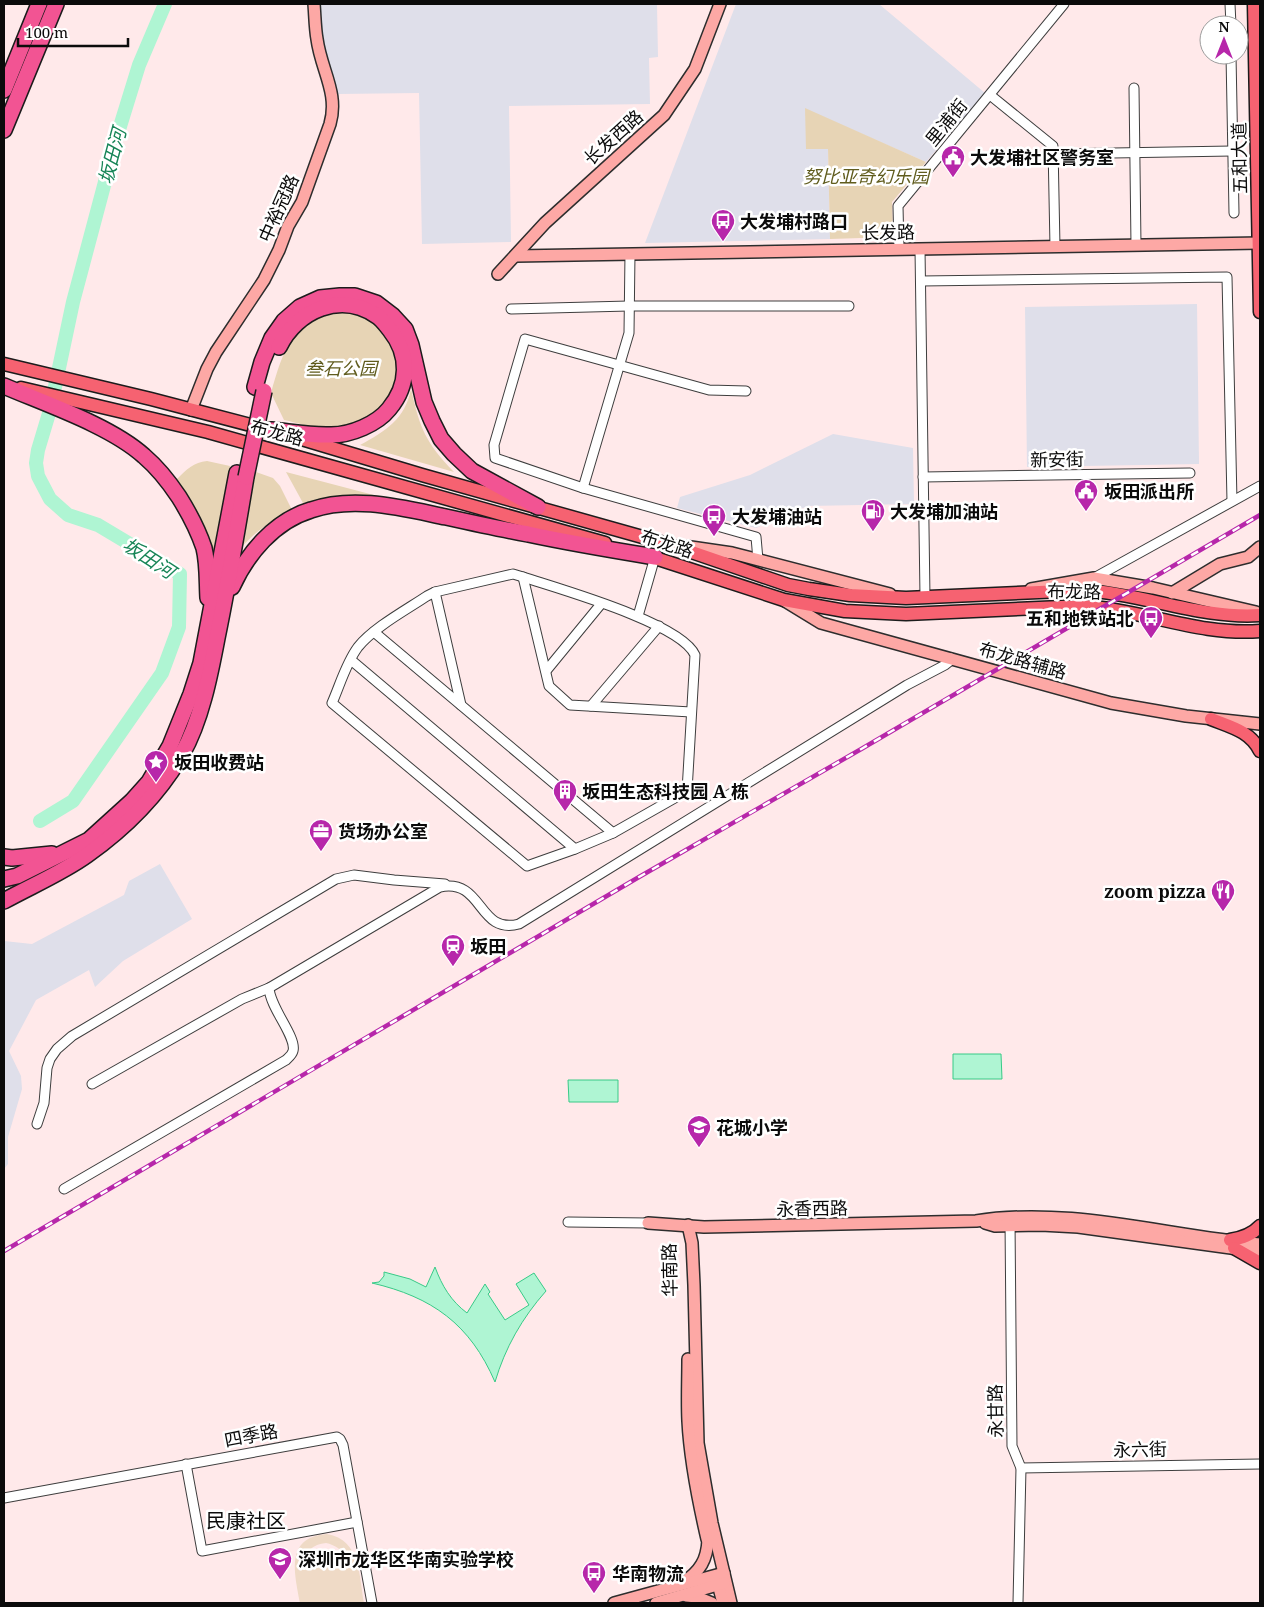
<svg xmlns="http://www.w3.org/2000/svg" width="1264" height="1607" font-family="'Noto Serif','Noto Sans SC',serif">
	<rect width="100%" height="100%" fill="#ffe9ea"/>
	<!-- industrial -->
	<g fill="#dfdfea">
		<polygon points="318,4 657,4 658,57 649,58 650,104 509,106 511,242 422,244 419,93 338,94 319,37"/>
		<polygon points="736,4 879,4 985,93 926,162 805,109 828,149 830,239 645,243"/>
		<polygon points="1197,304 1199,464 1027,467 1025,307"/>
		<polygon points="833,434 913,448 914,504 808,506 756,528 677,508 680,497 750,475"/>
		<polygon points="160,864 192,919 123,961 95,987 89,970 36,1000 9,1051 21,1076 22,1089 8,1137 8,1164 4,1169 4,941 32,944 124,895 129,881"/>
	</g>
	<!-- green -->
	<g fill="#e7d4b5">
		<polygon points="805,108 926,162 892,202 893,237 830,239 828,149 806,149"/>
		<path d="M343 312C353 314 363 316 372 321 376 324 379 329 382 333 398 352 401 371 390 393 387 400 382 407 376 412 365 421 348 426 333 428 317 430 299 423 284 420L271 393C283 350 293 318 343 312Z"/>
		<path d="M411 389C420 429 426 443 454 472L360 445C386 431 405 419 411 389Z"/>
		<path d="M207 461 230 466 212 558 198 517 177 479C186 470 194 462 207 461Z"/>
		<path d="M256 472 273 478 280 486 292 510C270 522 258 529 241 548Z"/>
		<polygon points="286,472 389,499 326,499 303,503"/>
	</g>
	<!-- pitch -->
	<path fill="#efdac6" fill-rule="evenodd" d="M327 1534C361 1540 359 1576 364 1603H300C295 1574 284 1537 327 1534ZM326 1543C335 1545 341 1549 346 1557L303 1565C304 1552 313 1544 326 1543Z"/>
	<!-- water -->
	<g fill="#aff5d3" stroke="#38ca87">
		<polygon points="953,1054 1001,1054 1002,1079 953,1079"/>
		<polygon points="568,1080 618,1080 618,1102 569,1102"/>
		<path d="M435 1267C442 1286 451 1301 467 1313L485 1284 490 1292 488 1294 505 1320 529 1305 516 1284 534 1273 546 1291C522 1318 505 1348 495 1382 470 1324 432 1297 372 1283L379 1282 384 1276V1272L410 1279 426 1287Z"/>
	</g>
	<g fill="none" stroke-linecap="round" stroke-linejoin="round">
		<!-- river -->
		<g stroke="#aff5d3" stroke-width="14">
			<polyline points="52,401 73,302 118,133 139,65 165,4"/>
			<polyline points="40,821 73,801 162,673 179,627 180,574 98,525 68,515 50,499 38,476 36,463 38,450 50,410"/>
		</g>
		<!-- street casing -->
		<g stroke="#3e3e3e" stroke-width="11">
			<g id="street">
				<polyline points="1230,4 1231,25"/>
				<polyline points="1231,55 1234,213"/>
				<polyline points="1134,88 1136,245"/>
				<polyline points="990,95 1053,146 1055,247"/>
				<polyline points="1053,154 1232,151"/>
				<polyline points="899,249 898,206 1064,4"/>
				<polyline points="920,249 925,597"/>
				<polyline points="921,281 1227,277 1232,501"/>
				<polyline points="511,309 629,306 849,306"/>
				<polyline points="746,391 709,390 525,339 494,445 495,458 583,488 756,537 758,560"/>
				<polyline points="923,477 1190,473"/>
				<polyline points="583,488 629,333 630,254"/>
				<path d="M513 574 523 577C559 589 681 623 695 655L687 791 613 833 575 849 527 866 332 703C340 685 346 663 358 647 373 628 406 610 427 596L435 592Z"/>
				<polyline points="523,577 549,686 570,705 691,712"/>
				<polyline points="1094,578 1260,486"/>
				<polyline points="435,592 461,705"/>
				<polyline points="638,616 655,557"/>
				<polyline points="374,632 613,833"/>
				<polyline points="351,660 575,849"/>
				<polyline points="546,671 601,604"/>
				<polyline points="591,706 659,626"/>
				<path d="M92 1084 242 999 269 988 440 887C484 878 477 935 519 924L907 685 945 665 950 661 951 658"/>
				<polyline points="37,1124 44,1103 47,1068 50,1059 57,1049 72,1036 336,879 354,875 394,880 445,884"/>
				<path d="M64 1189 286 1060C289 1057 292 1055 293 1051 297 1037 270 1008 269 988"/>
				<polyline points="1010,1220 1012,1446 1021,1468 1018,1603"/>
				<polyline points="568,1222 648,1223"/>
				<polyline points="186,1464 202,1551 357,1522"/>
				<polyline points="1021,1468 1260,1464"/>
				<polyline points="4,1498 337,1437 340,1439 343,1445 372,1603"/>
			</g>
		</g>
		<!-- secondary casing -->
		<g stroke="#2d2d2d" stroke-width="14">
			<g id="secondary">
				<polyline points="516,256 1260,243"/>
				<polyline points="498,274 545,223 664,115 695,69 720,4"/>
				<path d="M191 410 207 369 216 352 264 280 279 250 288 226 302 202 330 124C339 93 321 70 317 39 315 28 315 16 314 4"/>
				<polyline points="684,546 732,553 890,594"/>
				<polyline points="1031,589 1094,578 1153,588 1256,612"/>
				<polyline points="1172,593 1220,564 1248,557 1260,547"/>
				<polyline points="785,601 821,623 1111,703 1186,716 1260,724"/>
				<path d="M648 1223 704 1227 976 1221C1070 1206 1166 1236 1260 1244"/>
				<polyline points="985,1223 995,1226 1041,1225 1078,1227 1260,1252"/>
				<polyline points="688,1225 692,1243 694,1285 698,1443 712,1523 731,1603"/>
				<path d="M688 1359C688 1380 687 1400 688 1421 690 1461 698 1500 707 1539"/>
				<path d="M684 1582C700 1571 707 1560 708 1540"/>
				<polyline points="718,1584 723,1603"/>
				<polyline points="686,1596 697,1597 712,1603"/>
				<polyline points="614,1603 724,1573"/>
				<polyline points="656,1603 724,1583"/>
			</g>
		</g>
		<!-- primary casing -->
		<g stroke="#1c1c1c" stroke-width="15">
			<g id="primary">
				<polyline points="1254,4 1260,312"/>
				<polyline points="4,364 151,399 266,429"/>
				<polyline points="21,388 208,432 605,543"/>
				<path d="M295 437 422 475 671 545 788 585 809 589 850 595 906 598 1085 590C1144 594 1201 619 1260 615"/>
				<path d="M646 555 784 600 845 611 906 614 1084 606C1143 610 1200 636 1260 631"/>
				<path d="M1211 719C1231 727 1250 731 1260 751"/>
				<path d="M1230 1240C1242 1238 1252 1235 1260 1226"/>
				<polyline points="1234,1248 1260,1263"/>
			</g>
		</g>
		<!-- highway casing -->
		<g stroke="#1c1c1c" stroke-width="18">
			<g id="highway">
				<polyline points="4,90 39,4"/>
				<polyline points="4,130 56,4"/>
				<path d="M4 386C46 404 111 426 144 456 158 468 169 482 179 497 189 513 198 530 204 548 208 564 207 582 208 598"/>
				<polyline points="255,387 262,362 272,338 284,321 300,307 320,298 340,296 355,296 376,303 393,316 405,329 411,345 424,402 432,421 441,439 454,454 472,471 538,507"/>
				<path d="M271 430C291 432 312 436 331 435 351 435 377 424 389 409 409 385 410 355 390 330 386 325 382 319 377 316 341 291 297 310 279 347"/>
				<path d="M232 587C247 554 274 521 311 510 354 495 402 508 446 517 473 523 500 529 528 534 570 543 612 550 655 557"/>
				<polyline points="4,857 12,858 52,854"/>
				<polyline points="4,879 17,876 89,840 132,801 149,782 170,746 191,694 201,663 237,473"/>
				<path d="M4 901C31 886 62 873 87 855 125 828 159 794 182 754 201 721 210 675 217 638 228 585 237 531 246 477"/>
			</g>
		</g>
		<!-- street -->
		<use href="#street" stroke="#fff" stroke-width="9"/>
		<!-- secondary -->
		<use href="#secondary" stroke="#fda8a5" stroke-width="11"/>
		<!-- primary -->
		<use href="#primary" stroke="#f66271" stroke-width="12"/>
		<!-- highway -->
		<use href="#highway" stroke="#f25493" stroke-width="15"/>
		<!-- rail casing -->
		<g stroke="#b727aa" stroke-width="4.5">
			<polyline id="rail" points="4,1251 639,877 863,748 1260,515"/>
		</g>
		<!-- rail -->
		<use href="#rail" stroke="#fff" stroke-width="2.5" stroke-dasharray="8" stroke-linecap="butt"/>
		<!-- highway-bridge casing -->
		<g stroke="#1c1c1c" stroke-width="18" stroke-linecap="butt">
			<polyline id="highway-bridge" points="246,477 264,391"/>
		</g>
		<!-- highway-bridge -->
		<use href="#highway-bridge" stroke="#f25493" stroke-width="15"/>
	</g>
	<!-- icons -->
	<defs>
		<g id="civic-pin" transform="scale(1.25)"><path d="M0 17L-7.5 6A9.5 9.5 0 1 1 7.5 6Z" fill="#b727aa" stroke="#fff"/><path d="M-.6-6.5H3V-4.5H.6V-3L4-1V1h2V6H-6V1h2V-1L-.6-3ZM-1.2 2.5V6h2.4V2.5Z" fill="#fff"/></g>
		<g id="bus-pin" transform="scale(1.25)"><path d="M0 17L-7.5 6A9.5 9.5 0 1 1 7.5 6Z" fill="#b727aa" stroke="#fff"/><path d="M-5-6H5V4H4V6H2V4H-2V6H-4V4H-5ZM-3.5-4V0h7V-4ZM-3.5 1.2v1.5H-2V1.2ZM2 1.2v1.5H3.5V1.2Z" fill="#fff"/></g>
		<g id="fuel-pin" transform="scale(1.25)"><path d="M0 17L-7.5 6A9.5 9.5 0 1 1 7.5 6Z" fill="#b727aa" stroke="#fff"/><path d="M-5.5-6h7V0h2V4h1.3V-2.5L3-4.5l.8-.8L6-3V5H2.5V1h-1V6h-7ZM-4.2-4.7v3.2H.2V-4.7Z" fill="#fff"/></g>
		<g id="sight-pin" transform="scale(1.25)"><path d="M0 17L-7.5 6A9.5 9.5 0 1 1 7.5 6Z" fill="#b727aa" stroke="#fff"/><path d="M0-6L1.8-2.2L6-1.7L2.9 1.2L3.7 5.4L0 3.3L-3.7 5.4L-2.9 1.2L-6-1.7L-1.8-2.2Z" fill="#fff"/></g>
		<g id="building-pin" transform="scale(1.25)"><path d="M0 17L-7.5 6A9.5 9.5 0 1 1 7.5 6Z" fill="#b727aa" stroke="#fff"/><path d="M-4-6H4V6H1V3H-1V6H-4ZM-2.5-4.3h1.7v1.8h-1.7ZM.8-4.3h1.7v1.8H.8ZM-2.5-1h1.7V.8h-1.7ZM.8-1h1.7V.8H.8Z" fill="#fff"/></g>
		<g id="office-pin" transform="scale(1.25)"><path d="M0 17L-7.5 6A9.5 9.5 0 1 1 7.5 6Z" fill="#b727aa" stroke="#fff"/><path d="M-6-3h4V-5.5h4V-3h4V5H-6ZM-1-4.5V-3h2v-1.5ZM-6 0V1H6V0Z" fill="#fff"/></g>
		<g id="restaurant-pin" transform="scale(1.25)"><path d="M0 17L-7.5 6A9.5 9.5 0 1 1 7.5 6Z" fill="#b727aa" stroke="#fff"/><path d="M-5-6h1v4h1v-4h1v4h1v-4h1v5L-1.5 .5V6h-2V.5L-5-1ZM5-6V6H3V1.5H1.5Q1.5-4 5-6Z" fill="#fff"/></g>
		<g id="station-pin" transform="scale(1.25)"><path d="M0 17L-7.5 6A9.5 9.5 0 1 1 7.5 6Z" fill="#b727aa" stroke="#fff"/><path d="M-3-6H3Q5-6 5-4V2Q5 4 3 4L4.5 6H3L1.5 4h-3L-3 6H-4.5L-3 4Q-5 4-5 2V-4Q-5-6-3-6ZM-3.5-4v3h7v-3ZM-3.5 1v1.5H-2V1ZM2 1v1.5H3.5V1Z" fill="#fff"/></g>
		<g id="school-pin" transform="scale(1.25)"><path d="M0 17L-7.5 6A9.5 9.5 0 1 1 7.5 6Z" fill="#b727aa" stroke="#fff"/><path d="M0-5L7-2L0 1L-7-2ZM-4 1L0 2.5L4 1V4Q0 6-4 4Z" fill="#fff"/></g>
	</defs>
	<g fill-rule="evenodd">
		<use href="#civic-pin" x="953" y="157"/>
		<use href="#bus-pin" x="723" y="221"/>
		<use href="#civic-pin" x="1086" y="491"/>
		<use href="#fuel-pin" x="873" y="511"/>
		<use href="#bus-pin" x="714" y="516"/>
		<use href="#bus-pin" x="1151" y="618"/>
		<use href="#sight-pin" x="156" y="762"/>
		<use href="#building-pin" x="565" y="791"/>
		<use href="#office-pin" x="321" y="831"/>
		<use href="#restaurant-pin" x="1223" y="891"/>
		<use href="#station-pin" x="453" y="946"/>
		<use href="#school-pin" x="699" y="1127"/>
		<use href="#school-pin" x="280" y="1559"/>
		<use href="#bus-pin" x="594" y="1573"/>
	</g>
	<g text-anchor="middle" dominant-baseline="central" stroke-width="5" stroke-linejoin="round" paint-order="stroke">
		<!-- street labels -->
		<g font-size="18" fill="#0b0b0b" stroke="#fff">
			<text transform="translate(946 122) rotate(-51)">里浦街</text>
			<text transform="translate(613 137) rotate(-42)">长发西路</text>
			<text transform="translate(1239 158) rotate(-91)">五和大道</text>
			<text transform="translate(278 208) rotate(-66)">中裕冠路</text>
			<text transform="translate(888 232) rotate(-1)">长发路</text>
			<text transform="translate(277 432) rotate(15)">布龙路</text>
			<text transform="translate(1057 459) rotate(-1)">新安街</text>
			<text transform="translate(667 543) rotate(18)">布龙路</text>
			<text transform="translate(1074 591) rotate(1)">布龙路</text>
			<text transform="translate(1023 660) rotate(16)">布龙路辅路</text>
			<text transform="translate(812 1208) rotate(-1)">永香西路</text>
			<text transform="translate(669 1270) rotate(-91)">华南路</text>
			<text transform="translate(995 1411) rotate(-91)">永甘路</text>
			<text transform="translate(251 1435) rotate(-11)">四季路</text>
			<text transform="translate(1140 1449) rotate(-1)">永六街</text>
		</g>
		<!-- poi labels -->
		<g font-size="18" font-weight="bold" fill="#0b0b0b" stroke="#fff" text-anchor="start">
			<text x="970" y="157">大发埔社区警务室</text>
			<text x="740" y="221">大发埔村路口</text>
			<text x="1104" y="491">坂田派出所</text>
			<text x="890" y="511">大发埔加油站</text>
			<text x="732" y="516">大发埔油站</text>
			<text x="1134" y="618" text-anchor="end">五和地铁站北</text>
			<text x="174" y="762">坂田收费站</text>
			<text x="582" y="791">坂田生态科技园 A 栋</text>
			<text x="338" y="831">货场办公室</text>
			<text x="1206" y="891" text-anchor="end">zoom pizza</text>
			<text x="470" y="946">坂田</text>
			<text x="716" y="1127">花城小学</text>
			<text x="298" y="1559">深圳市龙华区华南实验学校</text>
			<text x="612" y="1573">华南物流</text>
		</g>
		<!-- park labels -->
		<g font-size="18" font-style="italic" fill="#605c1d" stroke="#fff">
			<text x="866" y="176">努比亚奇幻乐园</text>
			<text x="341" y="368">叁石公园</text>
		</g>
		<!-- water labels -->
		<g font-size="19" font-style="italic" fill="#178557" stroke="#fff">
			<text transform="translate(112 156) rotate(-75)">坂田河</text>
			<text transform="translate(149 558) rotate(33)">坂田河</text>
		</g>
		<!-- quarter labels -->
		<g font-size="20" fill="#0b0b0b" stroke="#fff">
			<text x="246" y="1520">民康社区</text>
		</g>
	</g>
	<!-- border -->
	<rect width="1264" height="1607" fill="none" stroke="#0b0b0b" stroke-width="10"/>
	<!-- north arrow -->
	<g transform="translate(1224 40)"><circle r="24" fill="#ffffff" stroke="#9d9d9d"/>
	<path d="M0-4L9 19L0 12L-9 19Z" fill="#b727aa"/>
	<text y="-8" font-size="14" font-weight="bold" text-anchor="middle" fill="#0b0b0b">N</text>
	</g>
	<!-- scale -->
	<path d="M18 38v8h110v-8" fill="none" stroke="#0b0b0b" stroke-width="2.5"/>
	<text x="25" y="38" font-size="15" fill="#0b0b0b" stroke="#ffffff" stroke-width="4" paint-order="stroke">100 m</text>
</svg>
